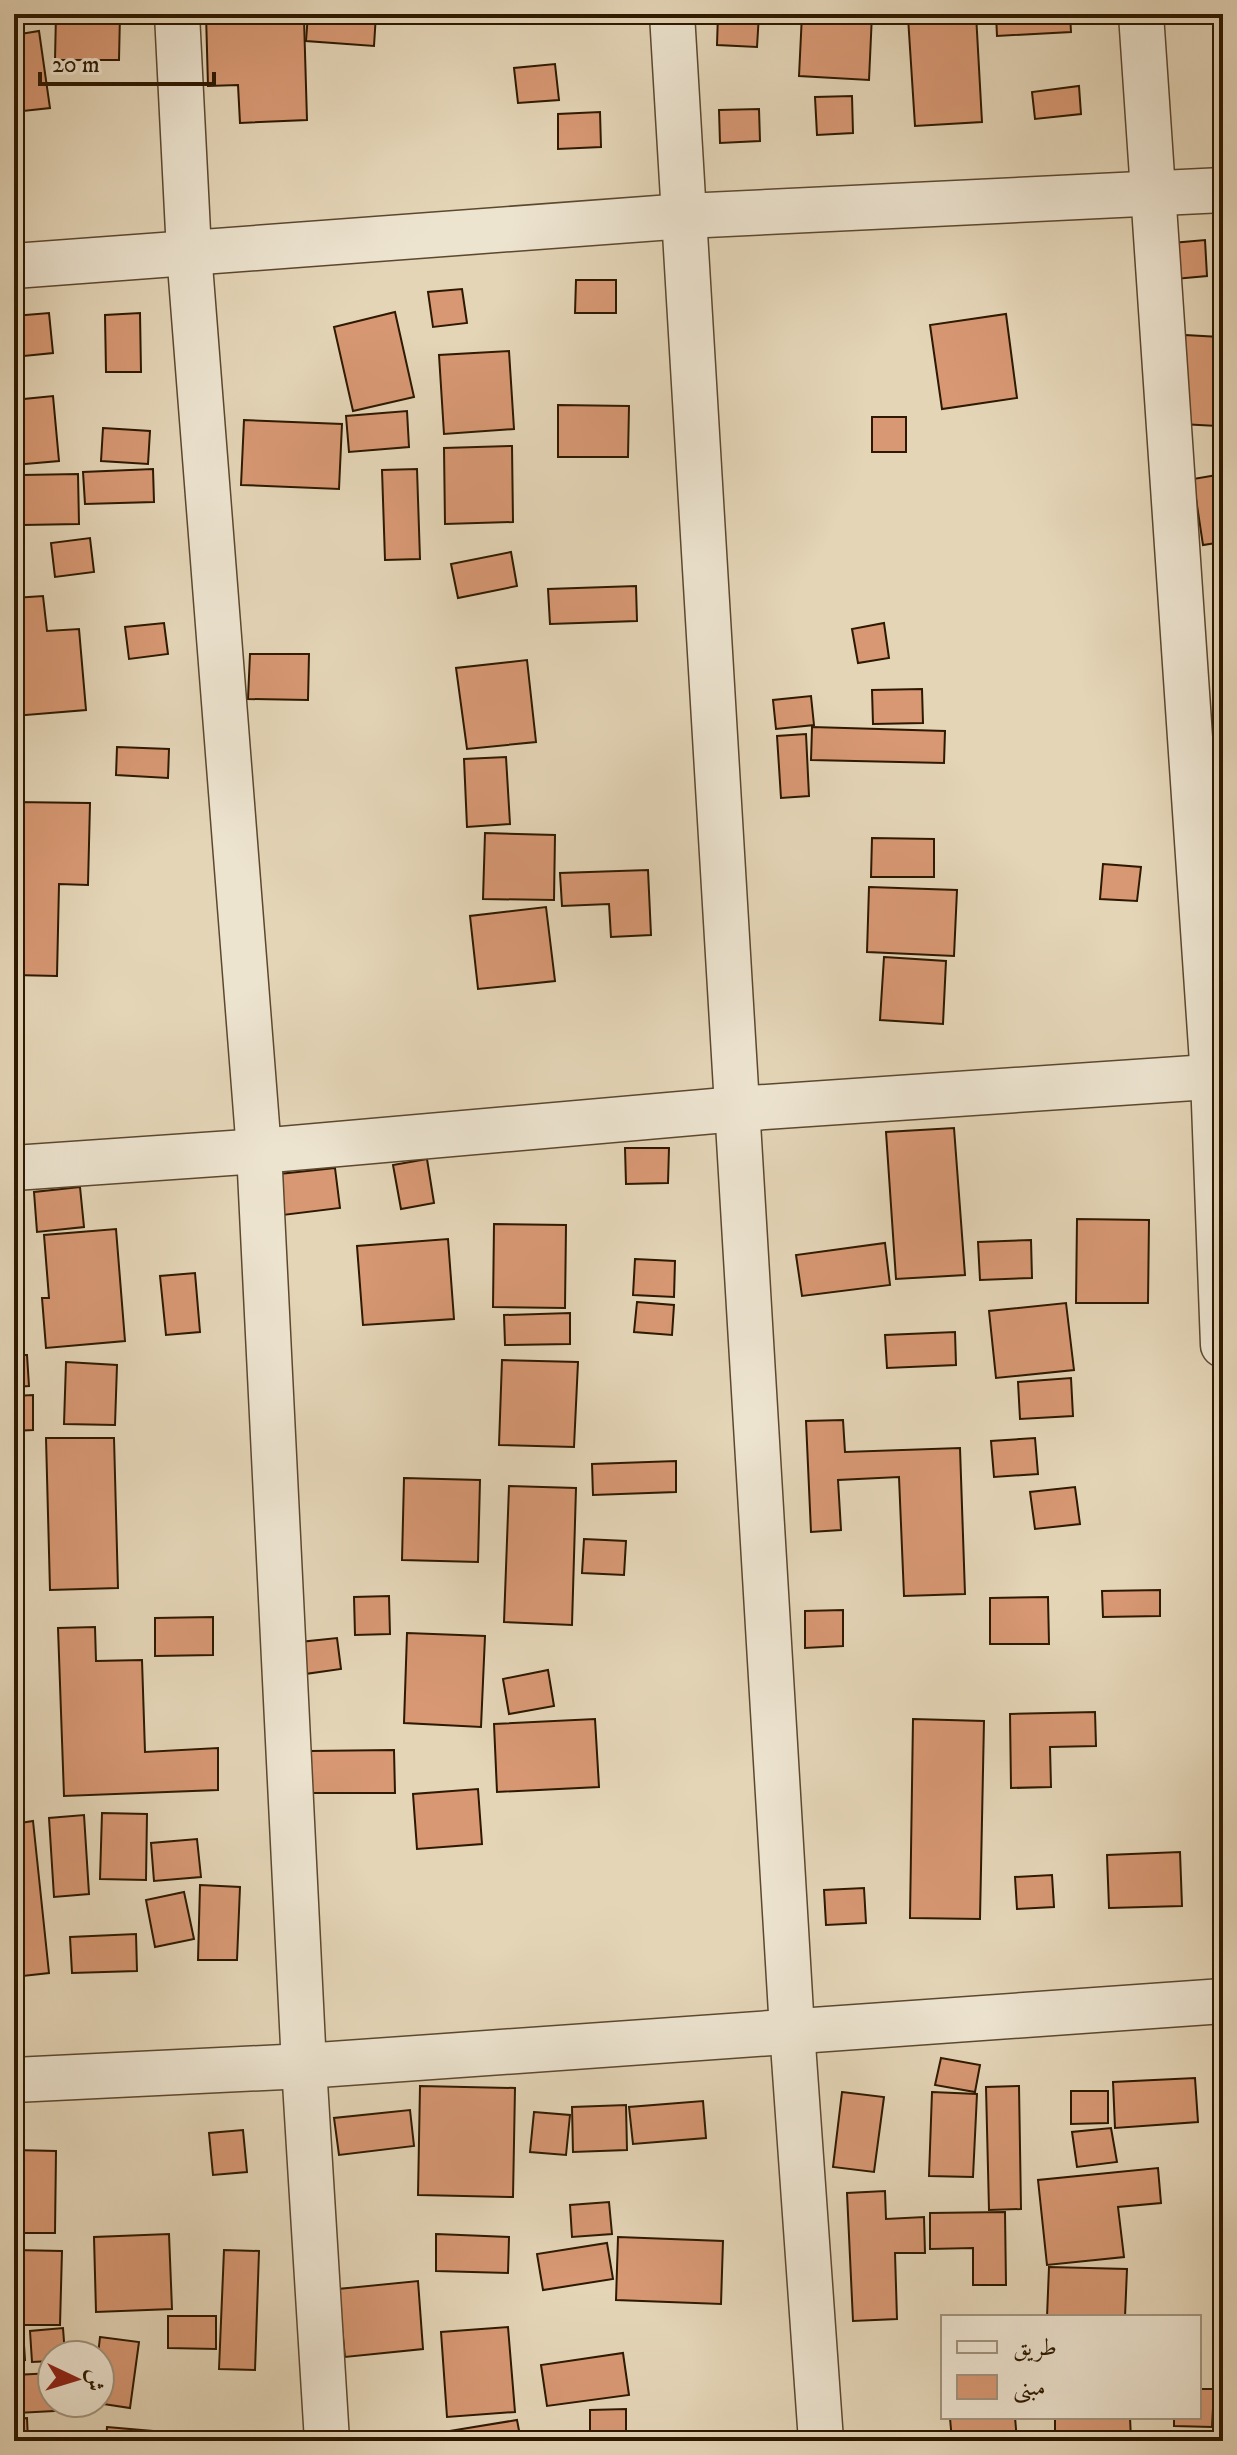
<svg xmlns="http://www.w3.org/2000/svg" width="1237" height="2455" font-family="'IM FELL DW Pica',Amiri,serif">
	<rect width="100%" height="100%" fill="#e4d5b7"/>
	<filter id="stains"><feTurbulence type="fractalNoise" baseFrequency=".0025" numOctaves="4"/><feColorMatrix values="0 0 0 0 .2 0 0 0 0 .09 0 0 0 0 .02 0 0 0 .5 -.17"/></filter>
	<radialGradient id="worn" r=".72"><stop offset=".6" stop-color="#630" stop-opacity="0"/><stop offset="1" stop-color="#630" stop-opacity=".3"/></radialGradient>
	<!-- building -->
	<g fill="#d79873" stroke="#2e1900" stroke-width="2">
		<polygon points="56,14 120,14 119,60 55,60"/>
		<polygon points="206,14 244,14 244,22 304,19 307,120 240,123 238,85 208,86"/>
		<polygon points="308,14 376,14 374,46 306,41"/>
		<polygon points="718,14 759,14 757,47 717,45"/>
		<polygon points="802,14 872,14 869,80 799,76"/>
		<polygon points="954,14 976,14 982,122 915,126 908,17"/>
		<polygon points="996,14 1070,14 1071,32 997,36"/>
		<polygon points="39,31 50,108 14,112 14,35"/>
		<polygon points="555,64 559,100 518,103 514,68"/>
		<polygon points="1079,86 1081,114 1035,119 1032,92"/>
		<polygon points="852,96 853,133 817,135 815,97"/>
		<polygon points="759,109 760,141 720,143 719,110"/>
		<polygon points="600,112 601,147 558,149 558,114"/>
		<polygon points="1205,240 1207,276 1175,279 1172,243"/>
		<polygon points="576,280 616,280 616,313 575,313"/>
		<polygon points="462,289 467,323 433,327 428,292"/>
		<polygon points="395,312 414,397 353,411 334,327"/>
		<polygon points="49,313 53,353 14,357 14,316"/>
		<polygon points="140,313 141,372 106,372 105,315"/>
		<polygon points="1006,314 1017,398 942,409 930,325"/>
		<polygon points="1185,335 1220,337 1217,426 1181,424"/>
		<polygon points="509,351 514,429 444,434 439,355"/>
		<polygon points="53,396 59,461 14,465 14,400"/>
		<polygon points="558,405 629,406 628,457 558,457"/>
		<polygon points="407,411 409,447 349,452 346,416"/>
		<rect x="872" y="417" width="34" height="35"/>
		<polygon points="244,420 342,424 339,489 241,485"/>
		<polygon points="103,428 150,431 148,464 101,461"/>
		<polygon points="512,446 513,522 445,524 444,448"/>
		<polygon points="153,469 154,502 85,504 83,472"/>
		<polygon points="417,469 420,559 385,560 382,470"/>
		<polygon points="78,474 79,524 23,525 23,475"/>
		<polygon points="1223,474 1223,542 1203,545 1193,479"/>
		<polygon points="14,485 16,485 21,546 14,547"/>
		<polygon points="90,538 94,572 55,577 51,543"/>
		<polygon points="511,552 517,586 458,598 451,564"/>
		<polygon points="636,586 637,621 550,624 548,589"/>
		<polygon points="43,596 47,631 79,629 86,710 14,716 14,598"/>
		<polygon points="164,623 168,654 129,659 125,627"/>
		<polygon points="884,623 889,658 858,663 852,629"/>
		<polygon points="250,654 309,654 308,700 248,699"/>
		<polygon points="527,660 536,742 467,749 456,668"/>
		<polygon points="922,689 923,723 873,724 872,690"/>
		<polygon points="811,696 814,725 776,729 773,700"/>
		<polygon points="812,727 945,731 944,763 811,760"/>
		<polygon points="806,734 809,796 781,798 777,736"/>
		<polygon points="117,747 169,749 168,778 116,775"/>
		<polygon points="506,757 510,824 467,827 464,759"/>
		<polygon points="14,802 90,803 88,885 59,884 57,976 14,975"/>
		<polygon points="485,833 555,835 554,900 483,899"/>
		<polygon points="872,838 934,839 934,877 871,877"/>
		<polygon points="1103,864 1141,867 1137,901 1100,899"/>
		<polygon points="648,870 651,935 611,937 609,904 562,906 560,873"/>
		<polygon points="869,887 957,890 954,956 867,952"/>
		<polygon points="546,907 555,981 478,989 470,916"/>
		<polygon points="884,957 946,961 943,1024 880,1020"/>
		<polygon points="954,1128 965,1275 896,1279 886,1132"/>
		<polygon points="625,1148 669,1148 668,1183 626,1184"/>
		<polygon points="427,1159 434,1203 401,1209 393,1165"/>
		<polygon points="335,1168 340,1208 283,1215 279,1174"/>
		<polygon points="80,1187 84,1227 37,1232 34,1192"/>
		<polygon points="1077,1219 1149,1220 1148,1303 1076,1303"/>
		<polygon points="494,1224 566,1225 565,1308 493,1307"/>
		<polygon points="116,1229 125,1341 46,1348 42,1298 49,1298 44,1235"/>
		<polygon points="448,1239 454,1319 363,1325 357,1246"/>
		<polygon points="1031,1240 1032,1278 980,1280 978,1242"/>
		<polygon points="885,1243 890,1285 802,1296 796,1255"/>
		<polygon points="635,1259 675,1261 674,1297 633,1295"/>
		<polygon points="195,1273 200,1332 166,1335 160,1276"/>
		<polygon points="637,1302 674,1305 672,1335 634,1332"/>
		<polygon points="1066,1303 1074,1370 996,1378 989,1311"/>
		<polygon points="570,1313 570,1344 505,1345 504,1315"/>
		<polygon points="955,1332 956,1365 887,1368 885,1335"/>
		<polygon points="14,1355 27,1355 29,1386 14,1387"/>
		<polygon points="502,1360 578,1362 574,1447 499,1445"/>
		<polygon points="66,1362 117,1365 115,1425 64,1424"/>
		<polygon points="1071,1378 1073,1416 1020,1419 1018,1382"/>
		<polygon points="33,1395 33,1430 14,1431 14,1396"/>
		<polygon points="843,1420 845,1452 960,1448 965,1594 904,1596 899,1477 838,1480 841,1530 811,1532 806,1421"/>
		<polygon points="46,1438 114,1438 118,1588 50,1590"/>
		<polygon points="1035,1438 1038,1474 994,1477 991,1441"/>
		<polygon points="676,1461 676,1492 593,1495 592,1464"/>
		<polygon points="14,1473 16,1473 22,1588 14,1589"/>
		<polygon points="404,1478 480,1480 478,1562 402,1560"/>
		<polygon points="509,1486 576,1488 572,1625 504,1622"/>
		<polygon points="1075,1487 1080,1524 1035,1529 1030,1492"/>
		<polygon points="584,1539 626,1541 624,1575 582,1573"/>
		<polygon points="1160,1590 1160,1616 1103,1617 1102,1591"/>
		<polygon points="389,1596 390,1634 355,1635 354,1597"/>
		<polygon points="1048,1597 1049,1644 990,1644 990,1598"/>
		<polygon points="843,1610 843,1646 805,1648 805,1611"/>
		<polygon points="213,1617 213,1655 155,1656 155,1618"/>
		<polygon points="95,1627 96,1661 142,1660 145,1752 218,1748 218,1790 64,1796 58,1628"/>
		<polygon points="407,1633 485,1636 481,1727 404,1723"/>
		<polygon points="337,1638 341,1669 305,1674 300,1642"/>
		<polygon points="548,1670 554,1706 509,1714 503,1679"/>
		<polygon points="1095,1712 1096,1746 1050,1747 1051,1787 1011,1788 1010,1714"/>
		<polygon points="595,1719 599,1787 497,1792 494,1724"/>
		<polygon points="913,1719 984,1721 980,1919 910,1918"/>
		<polygon points="394,1750 395,1793 309,1793 309,1751"/>
		<polygon points="478,1789 482,1844 417,1849 413,1794"/>
		<polygon points="102,1813 147,1814 146,1880 100,1879"/>
		<polygon points="84,1815 89,1894 54,1897 49,1818"/>
		<polygon points="33,1821 49,1973 14,1977 14,1824"/>
		<polygon points="197,1839 201,1877 154,1881 151,1843"/>
		<polygon points="1180,1852 1182,1906 1109,1908 1107,1855"/>
		<polygon points="1052,1875 1054,1907 1017,1909 1015,1877"/>
		<polygon points="200,1885 240,1887 237,1960 198,1960"/>
		<polygon points="864,1888 866,1923 826,1925 824,1890"/>
		<polygon points="184,1892 194,1939 155,1947 146,1900"/>
		<polygon points="136,1934 137,1971 72,1973 70,1937"/>
		<polygon points="941,2058 980,2065 975,2092 935,2085"/>
		<polygon points="1195,2078 1198,2122 1115,2128 1113,2082"/>
		<polygon points="420,2086 515,2088 513,2197 418,2195"/>
		<polygon points="1019,2086 1021,2209 989,2210 986,2087"/>
		<polygon points="1071,2091 1108,2091 1108,2123 1071,2124"/>
		<polygon points="842,2092 884,2097 874,2172 833,2167"/>
		<polygon points="932,2092 977,2094 973,2177 929,2176"/>
		<polygon points="703,2101 706,2138 633,2144 629,2107"/>
		<polygon points="626,2105 627,2150 573,2152 572,2107"/>
		<polygon points="410,2110 414,2146 339,2155 334,2118"/>
		<polygon points="534,2112 570,2115 566,2155 530,2152"/>
		<polygon points="1111,2128 1117,2162 1077,2167 1072,2132"/>
		<polygon points="243,2130 247,2172 213,2175 209,2133"/>
		<polygon points="14,2150 56,2151 55,2233 14,2233"/>
		<polygon points="1158,2168 1161,2203 1118,2207 1124,2257 1047,2265 1038,2180"/>
		<polygon points="885,2191 886,2219 924,2217 925,2253 895,2253 897,2319 853,2321 847,2193"/>
		<polygon points="609,2202 612,2234 572,2237 570,2205"/>
		<polygon points="1005,2212 1006,2285 973,2285 973,2248 930,2249 930,2213"/>
		<polygon points="169,2234 172,2309 96,2312 94,2237"/>
		<polygon points="436,2234 509,2237 508,2273 436,2271"/>
		<polygon points="618,2237 723,2241 721,2304 616,2300"/>
		<polygon points="607,2243 613,2279 543,2290 537,2254"/>
		<polygon points="14,2250 62,2251 60,2325 14,2325"/>
		<polygon points="224,2250 259,2251 255,2370 219,2369"/>
		<polygon points="1049,2267 1127,2269 1125,2317 1047,2317"/>
		<polygon points="418,2281 423,2349 345,2357 338,2289"/>
		<polygon points="168,2316 216,2316 216,2349 168,2348"/>
		<polygon points="508,2327 515,2412 447,2417 441,2332"/>
		<polygon points="63,2328 65,2355 52,2355 52,2361 32,2362 30,2331"/>
		<polygon points="23,2330 25,2360 14,2361 14,2331"/>
		<polygon points="100,2337 139,2342 130,2408 97,2403 100,2403 100,2355 98,2355"/>
		<polygon points="623,2353 629,2395 547,2406 541,2365"/>
		<polygon points="52,2373 52,2403 73,2403 73,2410 17,2413 15,2375"/>
		<polygon points="1199,2389 1214,2389 1212,2427 1174,2426 1174,2417 1199,2417"/>
		<polygon points="626,2409 626,2441 590,2441 590,2410"/>
		<polygon points="1015,2417 1017,2441 952,2441 950,2418"/>
		<polygon points="1055,2417 1130,2417 1131,2440 1055,2441"/>
		<polygon points="27,2418 28,2441 14,2441 14,2419"/>
		<polygon points="517,2420 521,2441 438,2441 437,2433"/>
		<polygon points="107,2427 164,2432 163,2441 106,2441"/>
	</g>
	<g fill="none" stroke-linecap="round" stroke-linejoin="round">
		<!-- street casing -->
		<g stroke="#5c482e" stroke-width="47">
			<g id="street">
				<polyline points="177,14 189,252 259,1151 304,2066 327,2441"/>
				<polyline points="672,14 792,2030 821,2441"/>
				<polyline points="1141,14 1213,1077 1223,1345"/>
				<polyline points="14,266 685,216 1223,190"/>
				<polyline points="14,1168 259,1151 737,1109 1223,1076"/>
				<polyline points="14,2080 304,2066 1223,2001"/>
			</g>
		</g>
		<!-- street -->
		<use href="#street" stroke="#ede4d0" stroke-width="44"/>
	</g>
	<!-- margin -->
	<rect width="1237" height="2455" fill="none" stroke="#e4d5b7" stroke-width="48"/>
	<rect x="16" y="16" width="1205" height="2423" fill="none" stroke="#2e1900" stroke-width="4"/>
	<rect x="24" y="24" width="1189" height="2407" fill="none" stroke="#2e1900" stroke-width="2"/>
	<!-- legend -->
	<rect x="941" y="2315" width="260" height="104" fill="#ede4d0" stroke="#a1937d" stroke-width="2"/>
	<rect x="957" y="2341" width="40" height="12" fill="#ede4d0" stroke="#a1937d" stroke-width="2"/>
	<text x="1013" y="2355" font-size="24" fill="#2e1900">طريق</text>
	<rect x="957" y="2375" width="40" height="24" fill="#d79873" stroke="#a1937d" stroke-width="2"/>
	<text x="1013" y="2395" font-size="24" fill="#2e1900">مبنى</text>
	<!-- north arrow -->
	<g transform="translate(76 2379) rotate(94)"><circle r="38" fill="#ede4d0" stroke="#a1937d" stroke-width="2"/>
	<path d="M0-6L14 30L0 20L-14 30Z" fill="#8f2418"/>
	<text y="-12" font-size="22" font-weight="bold" text-anchor="middle" fill="#2e1900">ش</text>
	</g>
	<!-- scale -->
	<path d="M40 72v12h174v-12" fill="none" stroke="#2e1900" stroke-width="4"/>
	<text x="52" y="72" font-size="24" fill="#2e1900" stroke="#ede4d0" stroke-width="6" paint-order="stroke">20 m</text>
	<rect width="100%" height="100%" filter="url(#stains)"/>
	<rect width="100%" height="100%" fill="url(#worn)"/>
</svg>
